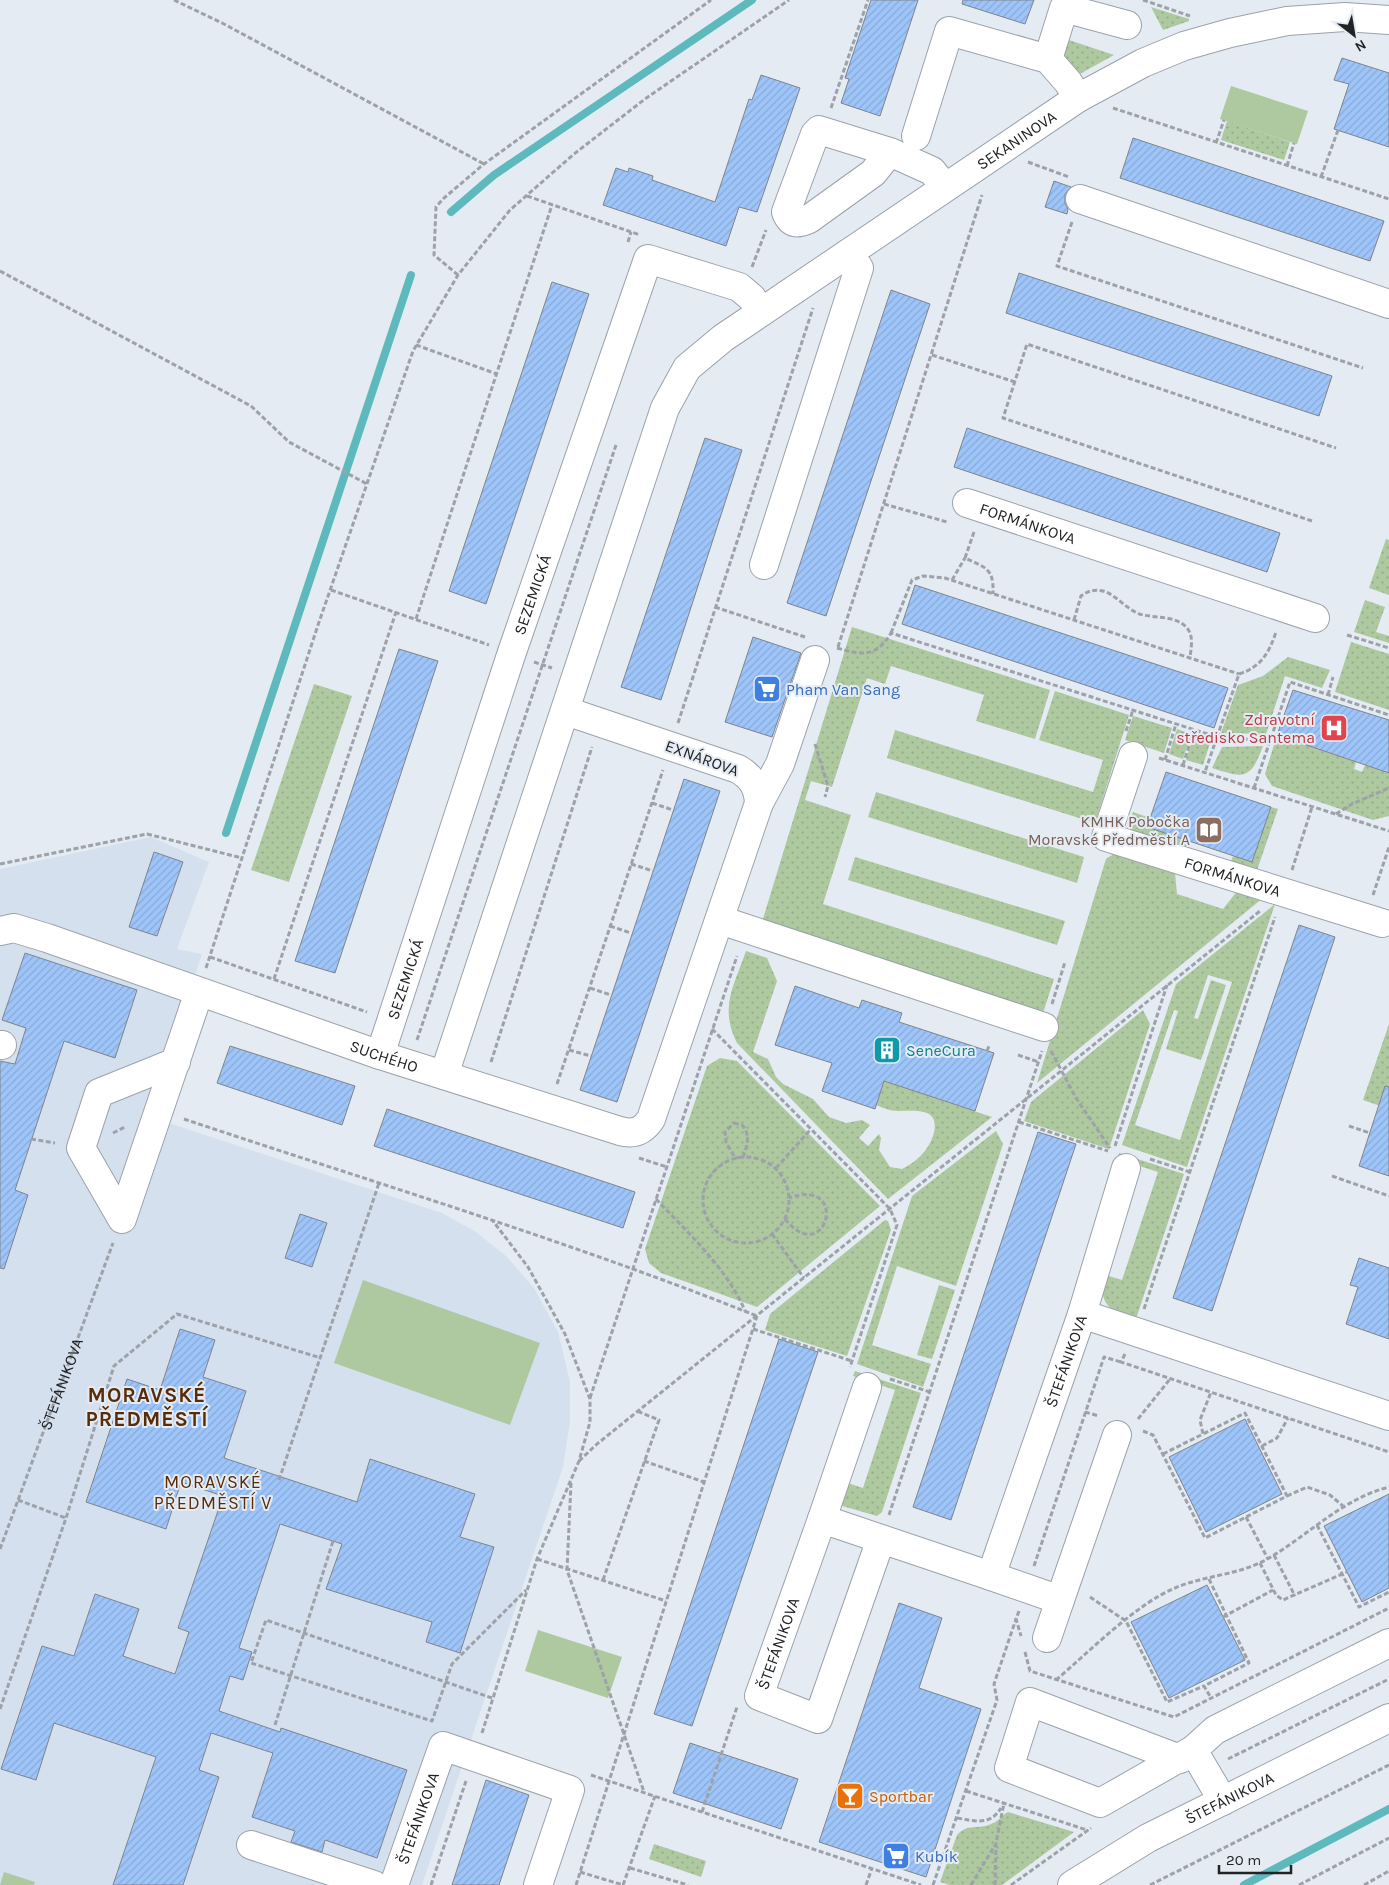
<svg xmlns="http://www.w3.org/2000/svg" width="1389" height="1885" font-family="Karla,sans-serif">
	<defs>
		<pattern id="grass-dots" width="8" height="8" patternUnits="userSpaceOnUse" patternTransform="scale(1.25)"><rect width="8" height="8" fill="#aec89f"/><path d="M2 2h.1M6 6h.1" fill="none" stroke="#95ac89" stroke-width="1.8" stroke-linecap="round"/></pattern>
		<pattern id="building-hatch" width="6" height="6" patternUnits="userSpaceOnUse" patternTransform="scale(1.25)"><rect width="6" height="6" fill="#9ec5fa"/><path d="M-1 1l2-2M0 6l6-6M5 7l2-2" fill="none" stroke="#88a9d6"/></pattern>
	</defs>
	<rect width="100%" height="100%" fill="#e4ebf3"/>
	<!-- built -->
	<polygon fill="#d5e0ef" points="151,837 209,862 177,949 202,954 150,1112 166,1122 442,1213 476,1232 506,1256 534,1288 558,1332 570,1382 570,1422 563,1467 422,1885 0,1885 0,869"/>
	<!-- grass -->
	<g fill="url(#grass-dots)" fill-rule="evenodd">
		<polygon points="1151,7 1189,19 1189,21 1163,30"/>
		<polygon points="1066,39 1114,55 1078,75 1064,57"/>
		<polygon points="1227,121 1290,142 1284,160 1221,140"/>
		<polygon points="1386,539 1389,540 1389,595 1369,588"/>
		<polygon points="1365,600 1385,607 1376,632 1389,636 1389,643 1354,632"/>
		<polygon points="852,627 1050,690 1035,739 976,721 984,695 891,666 885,684 867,678 832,787 811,781 805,800 851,815 823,904 1054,979 1043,1013 762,922"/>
		<polygon points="1351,642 1389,654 1389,710 1335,692"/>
		<polygon points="1288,657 1330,670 1322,688 1285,676 1266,734 1221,733 1238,685 1263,676"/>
		<polygon points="314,684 352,696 289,882 251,870"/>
		<polygon points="1055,691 1129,715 1095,823 887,758 895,730 1093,792 1103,760 1039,740"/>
		<polygon points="1133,716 1172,728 1164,753 1125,740"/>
		<polygon points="1177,729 1191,734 1183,759 1169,754"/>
		<polygon points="1194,735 1211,740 1203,765 1186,760"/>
		<polygon points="1277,735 1356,762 1354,769 1362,772 1365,765 1389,773 1389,816 1373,820 1272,786 1265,774"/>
		<path d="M1263 746C1250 781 1244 778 1212 768L1222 747Z"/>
		<polygon points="876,792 1084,857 1077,883 868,817"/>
		<polygon points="1271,807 1278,809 1255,876 1230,864 1233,856 1252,862"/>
		<polygon points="1133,812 1150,818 1147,827 1188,841 1184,854 1133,832 1130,823"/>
		<polygon points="1124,847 1174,863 1177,894 1223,909 1242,885 1269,893 1037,1083 1106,859"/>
		<polygon points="855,857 1065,921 1057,945 848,880"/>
		<path d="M1275 904 1187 1167 1122 1145 1176 984ZM1208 975 1232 982 1180 1140 1135 1125 1174 1010 1178 1011 1166 1049 1201 1060 1226 985 1211 980 1198 1019 1194 1018Z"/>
		<path d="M746 951 767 958 777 981 753 1052 768 1059 776 1077 783 1084 813 1099 829 1117 846 1123 862 1120 870 1125 859 1138 868 1146 879 1134 881 1138 879 1150 890 1167 902 1169C916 1162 928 1151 933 1136 942 1107 916 1111 898 1111 891 1111 883 1108 876 1105L884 1081 992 1117 888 1199 737 1043C719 1007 734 986 746 951Z"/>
		<polygon points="1143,1010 1150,1024 1109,1149 1024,1121 1031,1102"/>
		<polygon points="1389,1024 1389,1109 1363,1100"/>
		<polygon points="720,1058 737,1061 880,1206 757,1307 661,1273 649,1263 645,1249 707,1066"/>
		<polygon points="996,1131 1003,1144 956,1286 897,1266 872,1345 931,1364 923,1387 857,1364 912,1196"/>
		<path d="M1119 1153 1184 1174 1136 1319C1108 1311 1100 1305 1102 1274L1122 1280 1158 1172 1118 1159Z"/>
		<polygon points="885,1220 888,1221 891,1230 847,1356 765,1330 770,1314"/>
		<polygon points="939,1285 955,1290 932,1359 917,1355"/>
		<polygon points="855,1371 921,1393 882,1512 877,1516 839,1505 842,1481 863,1488 895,1390 853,1376"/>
		<path d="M1008 1812 1074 1832 1002 1885H950L940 1882 957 1835C968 1823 978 1830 991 1824 998 1822 1002 1815 1008 1812Z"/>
		<polygon points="654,1844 706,1861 701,1877 649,1859"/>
	</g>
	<!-- garden -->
	<g fill="#aec89f">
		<polygon points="1231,86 1308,111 1297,144 1220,119"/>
		<polygon points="363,1280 540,1343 510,1425 334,1363"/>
		<polygon points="538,1630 622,1657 608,1698 525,1671"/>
		<polygon points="4,1872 35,1882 34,1885 0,1885"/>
	</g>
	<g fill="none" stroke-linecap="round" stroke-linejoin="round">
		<!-- stream -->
		<g stroke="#5eb9bd" stroke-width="8">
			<polyline points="451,212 494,175 752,0"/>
			<polyline points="226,833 411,275"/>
			<polyline points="1244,1885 1389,1809"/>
		</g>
	</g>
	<!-- building -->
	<g fill="url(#building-hatch)" stroke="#7e848b">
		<polygon points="871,0 918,0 880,116 841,103 849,79 845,78"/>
		<polygon points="963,0 1034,0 1025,24 962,4"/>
		<polygon points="1342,58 1389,73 1389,147 1334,129 1349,84 1334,80"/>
		<polygon points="761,75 800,88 757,212 739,207 726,246 603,205 616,168 628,172 629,168 653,176 652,180 715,202 749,99 752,100"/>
		<polygon points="1133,138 1384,221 1370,261 1120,178"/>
		<polygon points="1054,181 1071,187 1065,194 1065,203 1068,209 1067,214 1045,207"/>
		<polygon points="1019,273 1332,376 1319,416 1006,313"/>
		<polygon points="552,282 589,294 486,604 449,591"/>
		<polygon points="891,290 930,304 826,616 787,603"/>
		<polygon points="967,428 1280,533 1267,572 954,467"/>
		<polygon points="705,438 742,450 661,700 621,687"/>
		<polygon points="915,585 1228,688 1214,728 902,624"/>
		<polygon points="753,637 801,653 772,737 725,722"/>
		<polygon points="399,649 438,661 335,973 295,961"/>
		<polygon points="1293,690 1389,720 1389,773 1277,735"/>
		<polygon points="1166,772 1271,807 1252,862 1147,827"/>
		<polygon points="684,779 720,791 617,1102 580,1090"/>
		<polygon points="154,852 183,862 157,936 129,927"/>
		<polygon points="1299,925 1335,937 1212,1311 1173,1298"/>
		<polygon points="25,953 137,990 115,1058 64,1041 15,1190 28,1195 4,1269 0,1268 0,1061 15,1064 26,1028 2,1020"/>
		<polygon points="795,986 859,1008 862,1000 902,1013 899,1022 994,1053 975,1111 884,1081 875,1109 822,1091 832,1063 775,1045"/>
		<polygon points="230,1046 355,1086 342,1125 217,1083"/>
		<polygon points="1385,1086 1389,1087 1389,1176 1359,1166"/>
		<polygon points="387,1109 635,1192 623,1228 374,1146"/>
		<polygon points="1038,1132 1076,1144 951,1520 913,1507"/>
		<polygon points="300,1214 327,1223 312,1267 285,1258"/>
		<polygon points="1359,1258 1389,1268 1389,1339 1346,1324 1358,1287 1350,1285"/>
		<polygon points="180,1329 215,1340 203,1377 246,1391 224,1458 357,1502 370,1459 475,1494 460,1537 494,1547 460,1653 426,1642 432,1622 326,1589 342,1544 280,1524 239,1648 252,1652 243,1680 230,1676 219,1711 280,1732 281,1728 407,1770 377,1858 325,1840 322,1852 291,1842 295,1831 252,1817 273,1753 211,1733 199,1770 219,1777 183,1885 113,1885 156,1757 54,1723 36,1780 1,1769 42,1646 74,1656 95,1594 139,1609 123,1656 175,1674 189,1632 178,1628 223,1496 181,1482 166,1529 86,1502 127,1379 160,1390"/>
		<polygon points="779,1339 818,1352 692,1726 654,1714"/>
		<polygon points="1245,1419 1282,1494 1206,1532 1169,1457"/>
		<polygon points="1389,1494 1389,1588 1362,1602 1324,1526"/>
		<polygon points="1207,1585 1245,1660 1169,1698 1131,1622"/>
		<polygon points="899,1603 942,1618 919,1688 981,1709 926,1877 819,1842"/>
		<polygon points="690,1743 798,1779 781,1829 673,1793"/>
		<polygon points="486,1780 529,1795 499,1885 452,1885"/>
	</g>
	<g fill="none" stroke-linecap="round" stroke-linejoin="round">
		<!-- minor casing -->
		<g stroke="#9ca2aa" stroke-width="30">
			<g id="minor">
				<polyline points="1048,59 1064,8 1127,25"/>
				<polyline points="916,136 949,31 1048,59 1068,82 1078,98"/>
				<path d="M890 152 873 173 809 219C798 224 791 225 786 212L815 134 819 130 890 152 932 171 945 187"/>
				<polyline points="1080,199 1389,304"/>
				<path id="s2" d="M967 503 1315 618"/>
				<polyline points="764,565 859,268 849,253"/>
				<path id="s3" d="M1133 756 1106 837 1382 923"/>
				<polyline points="759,803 780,764 815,660"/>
				<polyline points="720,920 1044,1027"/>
				<path id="s4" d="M0 931 14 928 47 938 380 1055 620 1131C634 1135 643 1131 651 1119L759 803C758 787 752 777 738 769L566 711"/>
				<polyline points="0,1045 2,1045"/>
				<path id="s5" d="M380 1055 511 655 648 259 739 287 752 298 761 312"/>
				<polyline points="176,1062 99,1093 81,1148 122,1219 199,992"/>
				<path id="s6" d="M444 1075 665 408 687 368 723 338 1078 98 1143 63 1184 46 1230 33 1287 21 1345 17 1389 20"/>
				<polyline points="1082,1314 1126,1168"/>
				<polyline points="822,1519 867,1387"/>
				<path id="s7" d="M881 1539 818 1719 759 1696 822 1519 991 1576 1082 1314 1389 1416"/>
				<polyline points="991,1576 1060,1600 1117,1435"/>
				<polyline points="1047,1638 1060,1600"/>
				<polyline points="1180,1759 1030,1702 1009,1768 1100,1803 1193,1750"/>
				<polyline points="1223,1801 1193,1750 1215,1730 1389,1643"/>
				<polyline points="251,1845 374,1885"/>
				<path id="s8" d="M394 1885 443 1746 570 1790 538 1885"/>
				<path id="s9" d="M1072 1885 1148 1838 1389 1718"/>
			</g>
		</g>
		<!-- path -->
		<g stroke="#9da2a9" stroke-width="3" stroke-dasharray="5 2.5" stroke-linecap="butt">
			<polyline points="174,0 224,24 484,164"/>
			<polyline points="1143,0 1190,16"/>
			<polyline points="831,108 868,0"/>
			<polyline points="1113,108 1389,199"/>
			<polyline points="1216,143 1224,120"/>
			<polyline points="1028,162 1069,177"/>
			<polyline points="1287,166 1294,143"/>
			<polyline points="1321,177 1338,130"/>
			<polyline points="527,196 640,235"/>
			<polyline points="1072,222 1057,266 1363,368"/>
			<polyline points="628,242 631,232"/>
			<polyline points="752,267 766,230"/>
			<polyline points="0,271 251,406 289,442 367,484"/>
			<polyline points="458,275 434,255 436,207 444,198 484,164 711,0"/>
			<polyline points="416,345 497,374"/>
			<polyline points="932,355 1015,382"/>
			<polyline points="884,504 947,522"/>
			<polyline points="1312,521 1003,418 1027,344 1336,448"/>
			<path d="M974 532 965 558C986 568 994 568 993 594"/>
			<polyline points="952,580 965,558"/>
			<polyline points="331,590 489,645"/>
			<polyline points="715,607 805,637"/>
			<polyline points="416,619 552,205"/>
			<path d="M1074 620 1081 596C1088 591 1094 589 1103 591 1117 595 1127 611 1143 615 1157 618 1177 616 1187 628 1194 636 1191 648 1190 658"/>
			<polyline points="891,633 912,580 923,576 945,578 1239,674"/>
			<polyline points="1347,635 1389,648"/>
			<polyline points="838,647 982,195"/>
			<path d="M837 648C862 655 876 658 891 633L1217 737 1205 772"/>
			<polyline points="534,662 552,668"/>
			<polyline points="1328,695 1333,677"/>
			<polyline points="678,723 813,308"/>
			<polyline points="1126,731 1133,710"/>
			<path d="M1270 741 1217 737 1239 674C1261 667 1269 653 1276 632"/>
			<polyline points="815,744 828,786 825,797"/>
			<polyline points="1159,758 1389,831"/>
			<polyline points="1165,760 1176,724"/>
			<polyline points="1183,765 1194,730"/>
			<polyline points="1254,788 1290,682 1389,715"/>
			<polyline points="652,803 673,810"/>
			<polyline points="1336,814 1352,804 1389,788"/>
			<polyline points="0,864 147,834 242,858"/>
			<polyline points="631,864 653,871"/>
			<polyline points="1292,870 1312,807"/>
			<polyline points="1373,895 1389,847"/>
			<polyline points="610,926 631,933"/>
			<polyline points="210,957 367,1012"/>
			<polyline points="206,968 318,625 413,351 458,275 510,210 574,154 645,99 789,0"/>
			<polyline points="274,979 396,612"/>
			<polyline points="590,988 611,995"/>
			<polyline points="1052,1004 1065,962"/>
			<polyline points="712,1029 890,1209 897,1225 850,1367"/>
			<polyline points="417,1040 616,445"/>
			<polyline points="569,1050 591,1056"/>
			<polyline points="987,1051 989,1046"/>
			<polyline points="1051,1051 1076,1098 1110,1148"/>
			<polyline points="1018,1055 1039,1062"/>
			<polyline points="491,1062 592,747"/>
			<polyline points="557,1084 663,770"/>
			<path d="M184 1119C375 1183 569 1241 757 1316"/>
			<polyline points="1019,1122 1108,1151"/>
			<path d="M734 1123 742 1125C751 1135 747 1146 743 1157L735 1158 726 1142 725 1132Z"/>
			<polyline points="1349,1126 1370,1133"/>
			<polyline points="113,1133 125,1127"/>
			<polyline points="31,1139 55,1143"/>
			<polyline points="1115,1146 1167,985"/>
			<circle cx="746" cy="1200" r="43"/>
			<polyline points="639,1158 667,1167"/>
			<polyline points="1150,1159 1190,1172"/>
			<polyline points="776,1168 811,1129"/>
			<polyline points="1332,1176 1389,1196"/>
			<path d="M656 1199C688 1233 727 1268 745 1311"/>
			<path d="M785 1219C826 1270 851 1176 789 1198"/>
			<polyline points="772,1234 804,1278"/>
			<polyline points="1144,1309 1275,917"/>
			<polyline points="753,1329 852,1361"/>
			<polyline points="1125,1354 1121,1362 1389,1452"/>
			<polyline points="890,1379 930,1392"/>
			<polyline points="590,1398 737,956"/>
			<polyline points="1085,1412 1099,1416"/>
			<polyline points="1138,1419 1170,1379"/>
			<polyline points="1143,1431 1153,1435 1205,1538 1287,1496 1245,1413 1203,1434"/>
			<polyline points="1262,1446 1277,1438 1288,1418"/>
			<polyline points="1163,1454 1203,1434 1200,1420 1211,1392"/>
			<polyline points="579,1461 597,1444 1260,911"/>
			<polyline points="644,1461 704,1482"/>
			<polyline points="279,1480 379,1183"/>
			<polyline points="571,1483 567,1570 644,1792"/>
			<polyline points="1287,1496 1307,1487 1330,1495 1343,1506"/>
			<polyline points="18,1500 66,1518"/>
			<polyline points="889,1515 1042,1051"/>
			<polyline points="1246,1517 1268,1559"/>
			<polyline points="1317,1525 1359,1607 1389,1592"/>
			<path id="s1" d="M0 1549 113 1243"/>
			<polyline points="1274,1555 1295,1596"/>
			<polyline points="537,1559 666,1601"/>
			<polyline points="1260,1563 1276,1595 1283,1600 1347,1572"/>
			<polyline points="1034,1566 1104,1357 1121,1362"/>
			<polyline points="1209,1579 1249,1663 1204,1686 1211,1698"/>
			<polyline points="603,1580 659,1420 637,1411"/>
			<polyline points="1090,1597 1126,1621 1167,1702 1204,1686"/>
			<polyline points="1019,1611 1016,1619 1021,1636"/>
			<polyline points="1223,1617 1273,1590"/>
			<polyline points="1025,1652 1030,1671 1174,1717 1389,1608"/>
			<path d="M1056 1680C1089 1652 1136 1604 1175 1588 1205 1575 1241 1575 1269 1558 1310 1534 1342 1499 1389 1487"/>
			<path d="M492 1698C417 1672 341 1646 266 1620L251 1663 432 1721 452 1664 526 1590"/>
			<polyline points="0,1709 66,1518 114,1366 177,1314 321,1358"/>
			<polyline points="275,1725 333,1541"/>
			<polyline points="482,1733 537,1559 579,1461 590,1422 590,1399 565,1334 528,1267 493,1221"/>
			<polyline points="1228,1759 1389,1679"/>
			<polyline points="591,1775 921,1885"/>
			<polyline points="966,1791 1087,1830"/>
			<polyline points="702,1812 737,1707"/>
			<path d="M957 1818C975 1821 990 1826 1001 1808"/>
			<polyline points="630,1868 688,1885"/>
			<polyline points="580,1872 623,1885 655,1796"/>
			<polyline points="431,1885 466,1781"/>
			<polyline points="576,1885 757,1316"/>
			<polyline points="866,1885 872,1868"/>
			<polyline points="933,1885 997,1700 994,1684 1016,1619"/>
			<polyline points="971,1885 995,1845"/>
			<polyline points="995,1885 996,1843 1004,1803"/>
			<polyline points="1011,1885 1091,1828"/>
			<polyline points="1150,1885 1389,1765"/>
			<polyline points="1299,1885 1389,1838"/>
			<polyline points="1364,1885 1389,1871"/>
		</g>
		<!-- minor -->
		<use href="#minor" stroke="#fff" stroke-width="28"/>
	</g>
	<!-- icons -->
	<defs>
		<g id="supermarket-square" transform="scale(1.4375)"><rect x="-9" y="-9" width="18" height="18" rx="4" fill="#3f7fe0" stroke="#e4ebf3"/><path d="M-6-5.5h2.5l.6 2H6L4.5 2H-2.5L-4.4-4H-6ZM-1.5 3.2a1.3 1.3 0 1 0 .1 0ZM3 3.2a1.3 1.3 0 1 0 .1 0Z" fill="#fff"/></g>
		<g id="hospital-square" transform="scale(1.4375)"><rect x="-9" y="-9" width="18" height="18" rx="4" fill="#e0444e" stroke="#e4ebf3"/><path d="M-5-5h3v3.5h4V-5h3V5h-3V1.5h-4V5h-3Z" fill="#fff"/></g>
		<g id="library-square" transform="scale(1.4375)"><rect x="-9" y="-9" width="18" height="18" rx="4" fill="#8d6e63" stroke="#e4ebf3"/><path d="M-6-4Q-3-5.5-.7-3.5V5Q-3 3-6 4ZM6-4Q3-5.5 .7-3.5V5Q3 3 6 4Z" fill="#fff"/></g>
		<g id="building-square" transform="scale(1.4375)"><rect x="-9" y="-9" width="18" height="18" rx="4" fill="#0f9aa8" stroke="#e4ebf3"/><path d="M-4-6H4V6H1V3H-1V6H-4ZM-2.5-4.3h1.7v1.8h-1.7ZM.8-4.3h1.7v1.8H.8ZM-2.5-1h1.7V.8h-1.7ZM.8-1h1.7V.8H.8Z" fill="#fff"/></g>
		<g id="bar-square" transform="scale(1.4375)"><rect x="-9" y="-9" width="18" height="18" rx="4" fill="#e8710a" stroke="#e4ebf3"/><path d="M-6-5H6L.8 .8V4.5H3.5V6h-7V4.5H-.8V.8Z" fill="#fff"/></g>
	</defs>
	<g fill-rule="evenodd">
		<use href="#supermarket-square" x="767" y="689"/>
		<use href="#hospital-square" x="1334" y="728"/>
		<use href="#library-square" x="1209" y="830"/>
		<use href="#building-square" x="887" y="1050"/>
		<use href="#bar-square" x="850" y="1796"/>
		<use href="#supermarket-square" x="896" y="1856"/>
	</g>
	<g text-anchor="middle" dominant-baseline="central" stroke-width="4" stroke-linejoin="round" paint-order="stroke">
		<!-- street labels -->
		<g font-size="16" fill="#212326" stroke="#e4ebf3">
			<text stroke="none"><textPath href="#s6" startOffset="1149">SEKANINOVA</textPath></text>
			<text stroke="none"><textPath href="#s2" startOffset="64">FORMÁNKOVA</textPath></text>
			<text stroke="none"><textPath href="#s5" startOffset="485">SEZEMICKÁ</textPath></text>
			<text transform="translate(702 758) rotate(20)">EXNÁROVA</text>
			<text stroke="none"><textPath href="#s3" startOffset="218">FORMÁNKOVA</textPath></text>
			<text stroke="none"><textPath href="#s5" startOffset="80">SEZEMICKÁ</textPath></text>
			<text stroke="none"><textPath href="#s4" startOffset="406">SUCHÉHO</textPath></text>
			<text stroke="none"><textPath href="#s7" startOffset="848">ŠTEFÁNIKOVA</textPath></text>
			<text stroke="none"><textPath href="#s1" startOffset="176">ŠTEFÁNIKOVA</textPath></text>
			<text stroke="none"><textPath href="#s7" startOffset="310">ŠTEFÁNIKOVA</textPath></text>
			<text stroke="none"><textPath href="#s9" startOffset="180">ŠTEFÁNIKOVA</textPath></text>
			<text stroke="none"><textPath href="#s8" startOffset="71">ŠTEFÁNIKOVA</textPath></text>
		</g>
		<!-- shop labels -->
		<g font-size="16" fill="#366cbe" stroke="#e4ebf3" text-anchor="start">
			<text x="786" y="689">Pham Van Sang</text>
			<text x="915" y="1856">Kubík</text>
		</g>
		<!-- health labels -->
		<g font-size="16" fill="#be3a42" stroke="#e4ebf3" text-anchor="end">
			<text x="1315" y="719">Zdravotní<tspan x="1315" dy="18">středisko Santema</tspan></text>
		</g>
		<!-- education labels -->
		<g font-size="16" fill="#785e54" stroke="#e4ebf3" text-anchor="end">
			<text x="1190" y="821">KMHK Pobočka<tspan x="1190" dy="18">Moravské Předměstí A</tspan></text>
		</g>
		<!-- culture labels -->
		<g font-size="16" fill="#0d838f" stroke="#e4ebf3" text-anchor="start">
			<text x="906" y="1050">SeneCura</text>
		</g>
		<!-- food labels -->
		<g font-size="16" fill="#c56008" stroke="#e4ebf3" text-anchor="start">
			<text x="869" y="1796">Sportbar</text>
		</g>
		<!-- neighbourhood labels -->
		<g font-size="18" letter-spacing="1" fill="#592c09" stroke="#e4ebf3">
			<text x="213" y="1482">MORAVSKÉ<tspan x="213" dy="21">PŘEDMĚSTÍ V</tspan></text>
		</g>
		<!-- district labels -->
		<g font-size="21" font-weight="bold" letter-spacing="1" fill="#592c09" stroke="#e4ebf3">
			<text x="147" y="1395">MORAVSKÉ<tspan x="147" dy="24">PŘEDMĚSTÍ</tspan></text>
		</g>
	</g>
	<!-- north arrow -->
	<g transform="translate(1354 35) rotate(149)" stroke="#e4ebf3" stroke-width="4" paint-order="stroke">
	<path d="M0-4L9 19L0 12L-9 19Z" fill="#212326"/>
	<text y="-8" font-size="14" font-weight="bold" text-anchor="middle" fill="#212326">N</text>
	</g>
	<!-- scale -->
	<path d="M1219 1865v8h72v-8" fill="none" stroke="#212326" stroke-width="2.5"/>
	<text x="1226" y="1865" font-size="15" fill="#212326" stroke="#e4ebf3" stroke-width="4" paint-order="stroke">20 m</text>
</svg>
